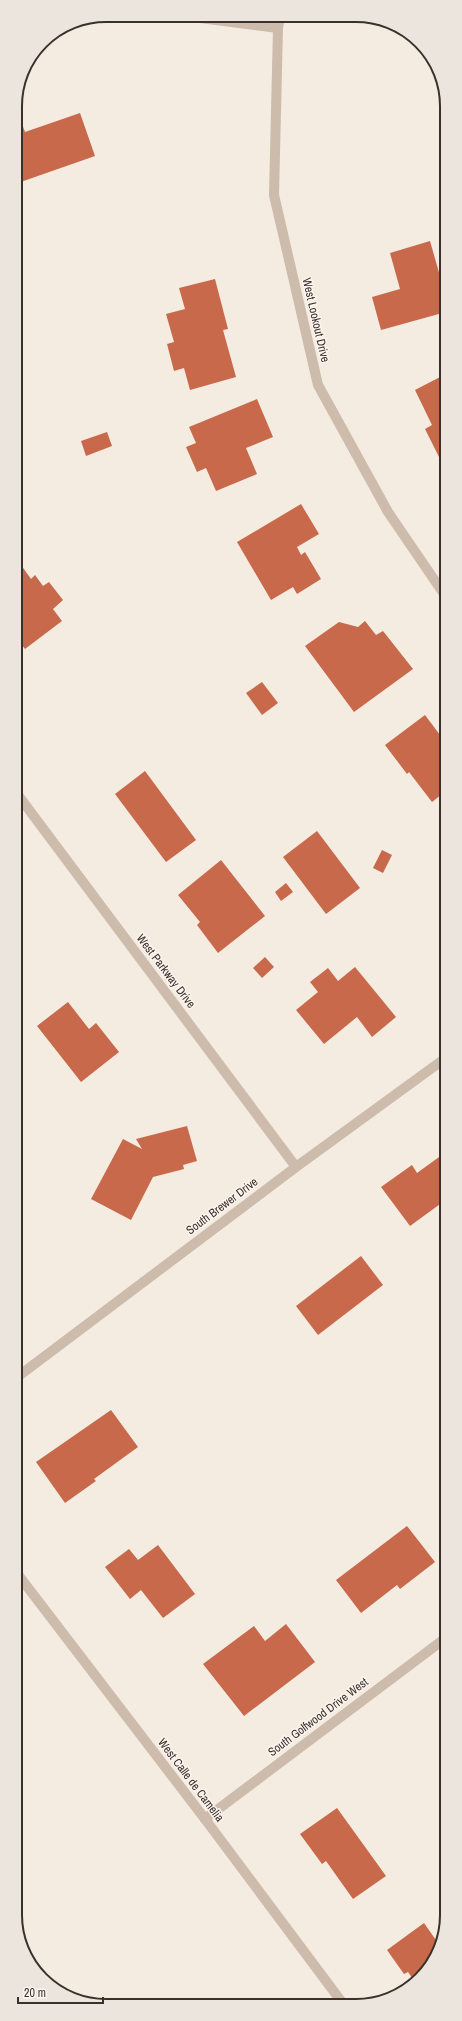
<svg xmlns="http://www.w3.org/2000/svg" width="462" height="2021" font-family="'Archivo Narrow',sans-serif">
	<rect width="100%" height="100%" fill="#f4ebe1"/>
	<!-- building -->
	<g fill="#c8694b">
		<polygon points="15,105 25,132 80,113 95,156 15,184"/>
		<polygon points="430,241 446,297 446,312 381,330 372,297 400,289 390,253"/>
		<polygon points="215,279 228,329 223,330 236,377 190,390 184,368 174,371 167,344 174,342 166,314 185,309 179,288"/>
		<polygon points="442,376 446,384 446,471 425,429 432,425 415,390"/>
		<polygon points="257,399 273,437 246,448 257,474 216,491 206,468 197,472 186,447 196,443 189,427"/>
		<polygon points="107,432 112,446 86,456 81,441"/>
		<polygon points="301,504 319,534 297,547 301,555 305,552 321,579 297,594 293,587 271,600 237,542"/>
		<polygon points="21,565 31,579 35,575 43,586 49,582 63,600 53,609 62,621 25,649 15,636 15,569"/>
		<polygon points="365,621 376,635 383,631 413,669 354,712 305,646 339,622 358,627"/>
		<polygon points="262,682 278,703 262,715 246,693"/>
		<polygon points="425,715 446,743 446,791 432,802 409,772 407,774 385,745"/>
		<polygon points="145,771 196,840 166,862 115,794"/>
		<polygon points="317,831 360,888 326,914 283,857"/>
		<polygon points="382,850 392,855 383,873 373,868"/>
		<polygon points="221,860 265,916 218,953 197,925 200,922 178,895"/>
		<polygon points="286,883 293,892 281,901 275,892"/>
		<polygon points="15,937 22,947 15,951"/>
		<polygon points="265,957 274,967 262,978 253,968"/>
		<polygon points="355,967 396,1017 372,1037 357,1017 324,1044 296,1010 318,992 310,982 328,968 338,981"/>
		<polygon points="68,1002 89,1029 96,1023 119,1052 81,1082 37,1026"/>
		<polygon points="187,1126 197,1161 183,1165 184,1169 153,1177 131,1220 91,1199 123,1139 142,1149 136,1139"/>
		<polygon points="446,1152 447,1199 410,1226 381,1187 412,1165 417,1173"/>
		<polygon points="361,1256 383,1285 318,1335 296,1306"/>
		<polygon points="111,1410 138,1447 94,1479 96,1481 65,1503 36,1462"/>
		<polygon points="447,1480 447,1494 440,1485"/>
		<polygon points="407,1526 435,1562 400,1589 397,1585 361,1613 336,1580"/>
		<polygon points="158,1545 195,1594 163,1618 141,1590 130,1599 105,1567 129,1549 138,1560"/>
		<polygon points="286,1624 315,1662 244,1716 203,1664 254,1626 265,1641"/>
		<polygon points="337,1808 386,1876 353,1899 326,1861 322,1864 300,1834"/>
		<polygon points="424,1923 438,1943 424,1975 415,1982 408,1972 404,1974 387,1950"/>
	</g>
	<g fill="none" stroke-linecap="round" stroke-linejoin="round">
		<!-- minor -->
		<g stroke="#cdbbac" stroke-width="10">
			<polyline points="177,15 278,28"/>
			<polyline points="280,16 278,28 274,195 318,385 388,512 446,597"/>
			<polyline points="15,791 296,1167"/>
			<polyline points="16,1378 296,1167 447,1057"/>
			<polyline points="16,1572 205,1819 344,2005"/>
			<polyline points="205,1819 447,1637"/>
		</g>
	</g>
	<g text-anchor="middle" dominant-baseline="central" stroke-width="3" stroke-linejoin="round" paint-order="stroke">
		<!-- street labels -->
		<g font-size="12" fill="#3b302b" stroke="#fbf5ee">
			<text transform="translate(316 320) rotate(77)">West Lookout Drive</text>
			<text transform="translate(166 971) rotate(53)">West Parkway Drive</text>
			<text transform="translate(222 1206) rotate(-37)">South Brewer Drive</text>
			<text transform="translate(318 1717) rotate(-37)">South Golfwood Drive West</text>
			<text transform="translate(191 1780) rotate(53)">West Calle de Camelia</text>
		</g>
	</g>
	<!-- crop -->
	<path d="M0 0H462V2021H0ZM106 22H356A84 84 0 0 1 440 106V1915A84 84 0 0 1 356 1999H106A84 84 0 0 1 22 1915V106A84 84 0 0 1 106 22Z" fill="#ece5de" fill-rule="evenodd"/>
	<path fill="none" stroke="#3b302b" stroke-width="2" d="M106 22H356A84 84 0 0 1 440 106V1915A84 84 0 0 1 356 1999H106A84 84 0 0 1 22 1915V106A84 84 0 0 1 106 22Z"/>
	<!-- scale -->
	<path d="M18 1997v6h85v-6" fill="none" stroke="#3b302b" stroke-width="2"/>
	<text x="24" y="1997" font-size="12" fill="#3b302b" stroke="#fbf5ee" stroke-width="3" paint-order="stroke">20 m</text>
</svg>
